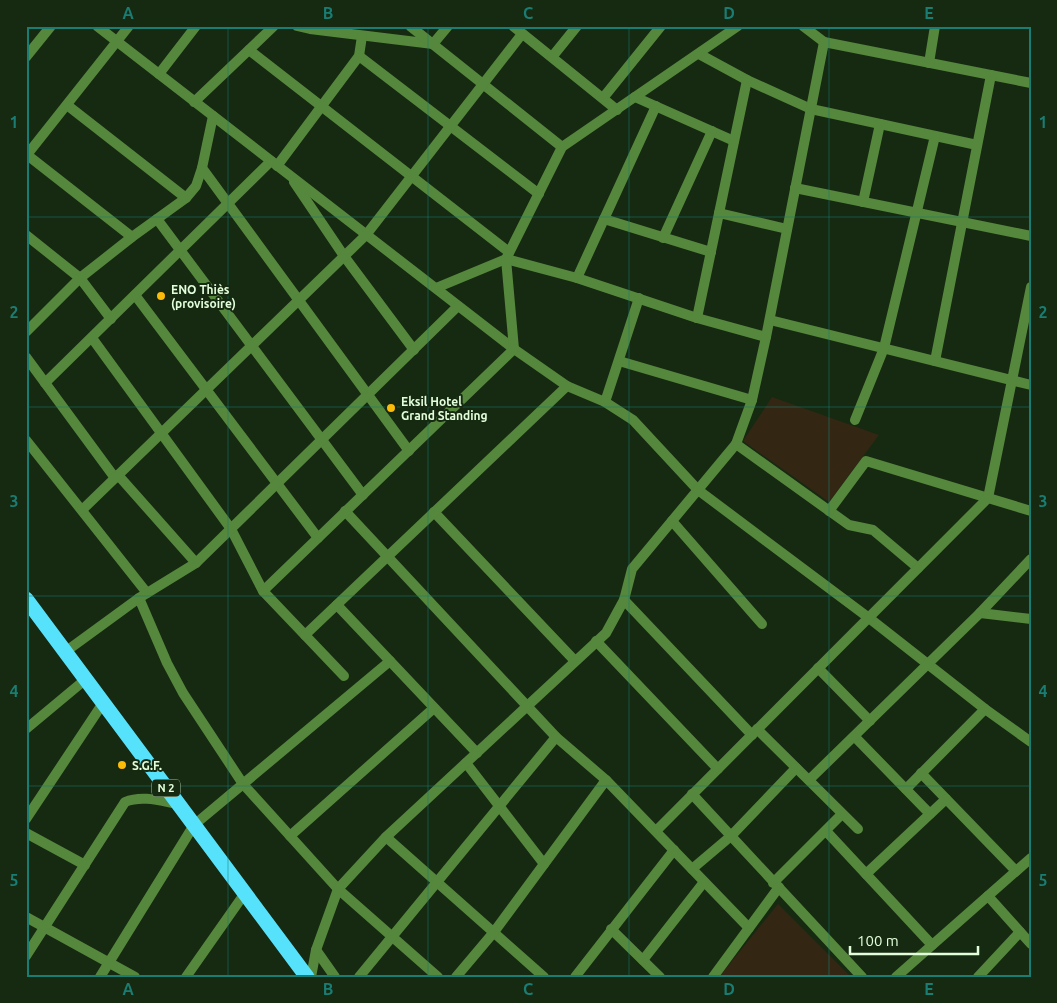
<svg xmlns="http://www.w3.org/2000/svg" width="1057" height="1003" font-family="Ubuntu,sans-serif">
	<rect width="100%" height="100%" fill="#162911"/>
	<!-- green -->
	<g fill="#332714">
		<polygon points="772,397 879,435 829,502 743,441"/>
		<polygon points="778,904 851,977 719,977"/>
	</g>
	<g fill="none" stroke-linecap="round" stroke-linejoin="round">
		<!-- minor -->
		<g stroke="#55873d" stroke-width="10">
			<polyline points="97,26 514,349 567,386 605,402 633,420 698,490 869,618 985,709 1031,742"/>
			<polyline points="297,26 310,29 433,44 448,26"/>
			<polyline points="410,26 562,147"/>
			<polyline points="513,26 617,110"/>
			<polyline points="803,26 824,42 1031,83"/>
			<polyline points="249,50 509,252"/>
			<polyline points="699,54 747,80 811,109 977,145"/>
			<polyline points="359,56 539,194"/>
			<polyline points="26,57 51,26"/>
			<polyline points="552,57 577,26"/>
			<polyline points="929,63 935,26"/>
			<polyline points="159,74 196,26"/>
			<polyline points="635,97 734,141"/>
			<polyline points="603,98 661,26"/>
			<polyline points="194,102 274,26"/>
			<polyline points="67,105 186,198"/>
			<polyline points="26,154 132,237"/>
			<polyline points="26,156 129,26"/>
			<polyline points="277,166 359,56 362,36"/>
			<polyline points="202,168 409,451"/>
			<polyline points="294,182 344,256 414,350"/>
			<polyline points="795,188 1031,236"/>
			<polyline points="863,202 880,124"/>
			<polyline points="719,213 787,229"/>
			<polyline points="157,219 363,495"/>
			<polyline points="604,219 711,252"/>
			<polyline points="26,235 80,278 111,319"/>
			<polyline points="663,238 712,131"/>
			<polyline points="577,278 656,106"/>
			<polyline points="436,288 506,259 577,278 697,318 766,337"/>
			<polyline points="135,295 318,538"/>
			<polyline points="697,318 747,80"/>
			<polyline points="770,320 1031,385"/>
			<polyline points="26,332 80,278 132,237 186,198 196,186 202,168 213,116"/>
			<polyline points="92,338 231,529 263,591 344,676"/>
			<polyline points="514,349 506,259 562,147 738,26"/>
			<polyline points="26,357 115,478"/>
			<polyline points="619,361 752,400"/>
			<polyline points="935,361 991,75"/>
			<polyline points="45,383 271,161"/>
			<polyline points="605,402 639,298"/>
			<polyline points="855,420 884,348 935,136"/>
			<polyline points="26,440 147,593"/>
			<polyline points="736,444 849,525 873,530 918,568"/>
			<polyline points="118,475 196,563"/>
			<polyline points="82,510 366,235 522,34"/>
			<polyline points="345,511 556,737 606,780 749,928"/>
			<polyline points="829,511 866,461 1031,511"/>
			<polyline points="434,512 575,661"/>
			<polyline points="672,521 762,624"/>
			<polyline points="263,591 514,349"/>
			<polyline points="139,598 167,663 183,693 243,784 338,889 438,977"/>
			<polyline points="624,600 752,735"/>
			<polyline points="337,605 477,753"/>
			<polyline points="980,613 1031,619"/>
			<polyline points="305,635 567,386"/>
			<polyline points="596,641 718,769"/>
			<polyline points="65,652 139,598 196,563 458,306"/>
			<polyline points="818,668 870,721"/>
			<polyline points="26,729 86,679"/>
			<polyline points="757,729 858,829"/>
			<polyline points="855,737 930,814"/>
			<polyline points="466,763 544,864"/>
			<polyline points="921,773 1016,871"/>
			<polyline points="809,780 980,613 1031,559"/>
			<polyline points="906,789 985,709"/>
			<polyline points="692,794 862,977"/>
			<polyline points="26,819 103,703"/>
			<polyline points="656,831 988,498 1031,287"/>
			<polyline points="826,831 932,945"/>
			<polyline points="26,833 85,865"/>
			<polyline points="290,836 434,708"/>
			<polyline points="386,837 544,977"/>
			<polyline points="692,869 731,836 796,768"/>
			<polyline points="866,874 946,799"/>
			<polyline points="773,883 842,814"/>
			<polyline points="988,896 1031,944"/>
			<polyline points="26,917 135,977"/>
			<polyline points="611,929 660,977"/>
			<polyline points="316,950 335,977"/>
			<path d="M26 956 125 802C142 795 161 801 178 804"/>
			<polyline points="643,960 704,882"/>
			<polyline points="100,977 194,825 390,661"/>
			<polyline points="186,977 245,893"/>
			<polyline points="311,977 316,950 338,889 386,837 606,633 624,600 632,569 736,444 752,400 766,337 824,42"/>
			<polyline points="359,977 556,737"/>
			<polyline points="456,977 494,932 606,780"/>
			<polyline points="575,977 674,850"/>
			<polyline points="713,977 779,887"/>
			<polyline points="896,977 1031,858"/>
			<polyline points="978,977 1020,932"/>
		</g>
		<!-- highway -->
		<polyline stroke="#57e2fc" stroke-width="15" points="26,599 307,977"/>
	</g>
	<!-- grid -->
	<path fill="none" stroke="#1a7d73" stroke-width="1" stroke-opacity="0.55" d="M228 26V977M428 26V977M629 26V977M829 26V977M26 217H1031M26 407H1031M26 596H1031M26 786H1031"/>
	<!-- markers -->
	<g fill="#fbbb09" stroke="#162911" stroke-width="2">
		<circle cx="161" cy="296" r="5"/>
		<circle cx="391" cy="408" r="5"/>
		<circle cx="122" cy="765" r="5"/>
	</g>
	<g text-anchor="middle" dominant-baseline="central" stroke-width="4" stroke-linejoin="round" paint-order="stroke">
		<!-- shield labels -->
		<rect fill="#162911" stroke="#a6be9e" stroke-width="1" x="152" y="779.5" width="28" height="17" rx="4"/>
		<g font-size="11" font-weight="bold" fill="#e3feda">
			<text x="166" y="788">N 2</text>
		</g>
		<!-- poi labels -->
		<g font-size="12" font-weight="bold" fill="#e3feda" stroke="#162911" text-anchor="start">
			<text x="171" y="289">ENO Thiès<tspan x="171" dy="14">(provisoire)</tspan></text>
			<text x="401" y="401">Eksil Hotel<tspan x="401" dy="14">Grand Standing</tspan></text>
			<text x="132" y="765">S.G.F.</text>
		</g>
	</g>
	<!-- border -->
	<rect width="1057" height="1003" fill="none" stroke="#162911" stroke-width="55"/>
	<!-- scale -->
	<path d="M850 946v8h128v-8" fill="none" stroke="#e3feda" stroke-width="2.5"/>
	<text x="857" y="946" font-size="15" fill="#e3feda" stroke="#162911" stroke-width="4" paint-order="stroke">100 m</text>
	<rect x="28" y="28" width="1002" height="948" fill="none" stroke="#1a7d73" stroke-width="2"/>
	<g font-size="16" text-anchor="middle" font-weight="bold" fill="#1a7d73">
		<text x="128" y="19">A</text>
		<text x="328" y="19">B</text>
		<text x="528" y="19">C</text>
		<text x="729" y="19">D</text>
		<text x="929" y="19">E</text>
		<text x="14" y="128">1</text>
		<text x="1043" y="128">1</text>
		<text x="14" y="318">2</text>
		<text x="1043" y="318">2</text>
		<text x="14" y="507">3</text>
		<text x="1043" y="507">3</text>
		<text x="14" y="697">4</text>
		<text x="1043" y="697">4</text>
		<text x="14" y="886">5</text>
		<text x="1043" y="886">5</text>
		<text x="128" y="995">A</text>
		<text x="328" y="995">B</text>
		<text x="528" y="995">C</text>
		<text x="729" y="995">D</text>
		<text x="929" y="995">E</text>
	</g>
</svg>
